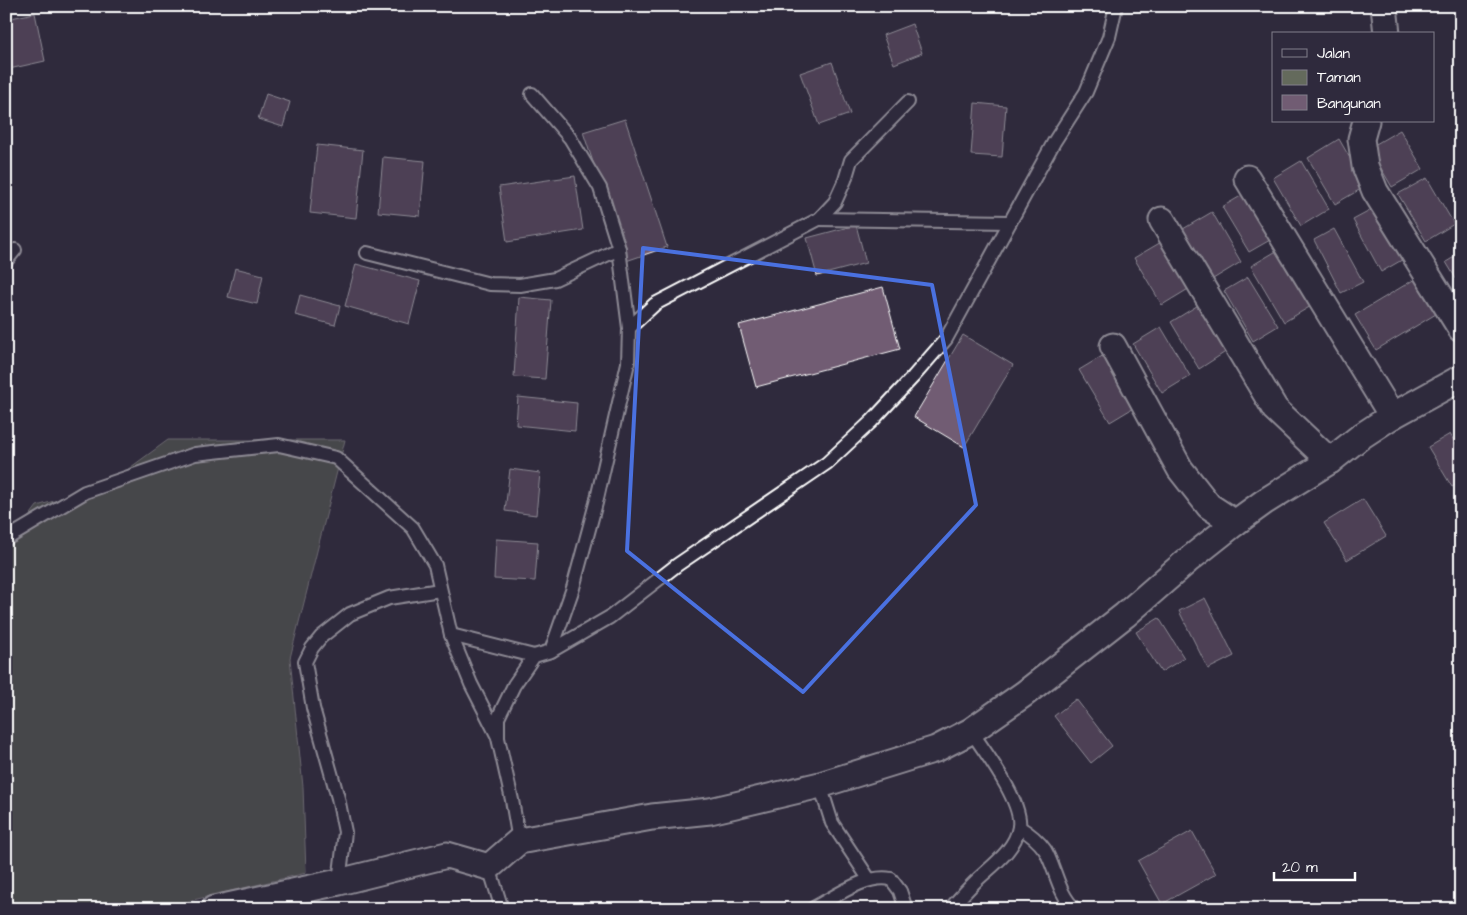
<svg xmlns="http://www.w3.org/2000/svg" width="1467" height="915" font-family="'Architects Daughter',sans-serif">
	<rect width="100%" height="100%" fill="#2f2a3d"/>
	<filter id="ink" filterUnits="userSpaceOnUse"><feTurbulence type="fractalNoise" baseFrequency=".02" numOctaves="2"/><feDisplacementMap in="SourceGraphic" scale="10" xChannelSelector="R" yChannelSelector="G"/><feConvolveMatrix kernelMatrix="1 2 1 2 8 2 1 2 1" color-interpolation-filters="sRGB"/></filter>
	<g filter="url(#ink)">
		<!-- green -->
		<polygon fill="#646a5c" stroke="#b2b4ae" points="168,440 345,440 290,658 303,787 306,873 156,909 6,909 6,548 37,506 105,486"/>
		<!-- building -->
		<g fill="#715c73" stroke="#fff">
			<polygon points="35,13 45,61 9,69 6,55 6,19"/>
			<polygon points="912,24 922,53 894,64 883,35"/>
			<polygon points="832,62 850,114 819,125 800,73"/>
			<polygon points="266,94 290,102 283,127 258,119"/>
			<polygon points="975,103 1006,106 1002,157 971,155"/>
			<polygon points="625,119 667,247 626,261 583,132"/>
			<polygon points="1400,130 1423,169 1392,187 1369,148"/>
			<polygon points="1339,139 1366,186 1335,204 1308,158"/>
			<polygon points="317,145 363,150 356,218 310,213"/>
			<polygon points="383,157 425,161 420,216 378,212"/>
			<polygon points="1301,161 1329,209 1301,226 1273,178"/>
			<polygon points="575,176 583,230 507,242 499,187"/>
			<polygon points="1427,178 1454,224 1426,241 1398,194"/>
			<polygon points="1251,190 1277,236 1249,252 1222,207"/>
			<polygon points="1379,206 1407,257 1381,272 1353,220"/>
			<polygon points="1212,212 1241,262 1213,279 1183,229"/>
			<polygon points="856,225 866,263 817,276 807,238"/>
			<polygon points="1334,229 1363,282 1341,293 1314,240"/>
			<polygon points="1163,241 1190,288 1162,305 1134,258"/>
			<polygon points="1285,246 1318,302 1284,322 1251,266"/>
			<polygon points="1461,253 1461,287 1446,262"/>
			<polygon points="356,264 420,281 409,324 345,306"/>
			<polygon points="235,268 263,275 257,304 228,297"/>
			<polygon points="1248,277 1278,326 1253,341 1224,291"/>
			<polygon points="1415,279 1436,314 1376,350 1355,315"/>
			<polygon points="883,287 900,349 756,387 739,325"/>
			<polygon points="300,295 340,306 335,325 295,315"/>
			<polygon points="519,297 551,300 545,379 514,377"/>
			<polygon points="1200,304 1227,351 1199,369 1171,322"/>
			<polygon points="1161,327 1190,376 1162,393 1133,344"/>
			<polygon points="963,335 1013,365 964,447 914,417"/>
			<polygon points="1109,352 1140,404 1110,422 1079,370"/>
			<polygon points="518,397 577,403 575,431 516,425"/>
			<polygon points="1450,434 1461,453 1461,482 1452,487 1428,447"/>
			<polygon points="510,469 540,473 536,515 505,511"/>
			<polygon points="1363,499 1386,536 1347,560 1324,523"/>
			<polygon points="496,539 538,542 535,581 494,579"/>
			<polygon points="1205,598 1234,656 1208,669 1179,611"/>
			<polygon points="1159,618 1184,658 1161,672 1136,632"/>
			<polygon points="1076,699 1112,746 1091,763 1054,716"/>
			<polygon points="1192,831 1216,874 1162,904 1138,861"/>
		</g>
		<g fill="none" stroke-linecap="round" stroke-linejoin="round">
			<!-- lane casing -->
			<g stroke="#fff" stroke-width="16">
				<g id="lane">
					<polyline points="819,219 1010,222"/>
					<polyline points="367,253 490,284 520,285 555,279 619,249"/>
					<polyline points="6,261 15,250"/>
					<polyline points="629,328 655,304 819,219 835,202 845,180 851,160 908,102"/>
					<polyline points="6,539 85,492 195,454 279,445 336,458 413,528 435,565 451,635 471,684 497,735"/>
					<polyline points="451,635 534,656"/>
					<polyline points="551,651 610,617 677,565 827,463 872,421 913,377 946,339 1054,142 1086,92 1109,37 1116,6"/>
					<polyline points="820,785 832,823 869,879"/>
					<path d="M1019 827C1029 833 1038 840 1045 850 1056 869 1058 894 1075 909"/>
					<polyline points="519,841 512,800 498,738 498,718 514,685 534,656 551,651 573,588 596,503 628,363 629,328 619,249 600,188 570,138 532,94"/>
					<polyline points="489,867 502,909"/>
					<polyline points="339,882 345,832 338,798 313,708 305,662 312,648 321,637 350,614 389,598 440,590"/>
					<path d="M812 909C835 897 865 874 891 879L900 891 906 909"/>
					<path d="M950 909C958 900 965 892 974 883 990 867 1015 851 1019 827 1023 802 985 752 971 731"/>
				</g>
			</g>
			<!-- street casing -->
			<g stroke="#fff" stroke-width="29">
				<g id="street">
					<polyline points="1384,6 1387,34"/>
					<polyline points="1366,121 1361,139 1365,166 1375,191 1461,329"/>
					<polyline points="1247,178 1392,416"/>
					<polyline points="1162,220 1275,409 1330,461"/>
					<polyline points="1113,346 1180,469 1209,506 1235,523"/>
					<polyline points="214,909 339,882 447,855 489,867 519,841 652,817 710,811 820,785 936,749 971,731 1024,694 1125,615 1187,561 1235,523 1264,502 1330,461 1360,437 1392,416 1461,378"/>
				</g>
			</g>
			<!-- lane -->
			<use href="#lane" stroke="#2f2a3d" stroke-width="12"/>
			<!-- street -->
			<use href="#street" stroke="#2f2a3d" stroke-width="25"/>
		</g>
	</g>
	<!-- marked area -->
	<path d="M0 0H1467V915H0ZM643 248 932 285 976 505 803 692 627 551Z" fill="#2f2a3d" fill-opacity=".55" fill-rule="evenodd"/>
	<path fill="none" stroke="#4a71e0" stroke-width="4" stroke-linejoin="round" d="M643 248 932 285 976 505 803 692 627 551Z"/>
	<!-- margin -->
	<rect width="1467" height="915" fill="none" stroke="#2f2a3d" stroke-width="25"/>
	<rect x="12" y="12" width="1442" height="890" fill="none" stroke="#fff" stroke-width="2" filter="url(#ink)"/>
	<!-- legend -->
	<rect x="1272" y="32" width="162" height="90" fill="#2f2a3d" stroke="#827f8b"/>
	<rect x="1282" y="49" width="25" height="8" fill="#2f2a3d" stroke="#827f8b"/>
	<text x="1317" y="58" font-size="15" fill="#ffffff">Jalan</text>
	<rect x="1282" y="70" width="25" height="15" fill="#646a5c" stroke="#827f8b"/>
	<text x="1317" y="82" font-size="15" fill="#ffffff">Taman</text>
	<rect x="1282" y="95" width="25" height="15" fill="#715c73" stroke="#827f8b"/>
	<text x="1317" y="108" font-size="15" fill="#ffffff">Bangunan</text>
	<!-- scale -->
	<path d="M1274 872v8h81v-8" fill="none" stroke="#ffffff" stroke-width="2.5"/>
	<text x="1282" y="872" font-size="15" fill="#ffffff" stroke="#2f2a3d" stroke-width="4" paint-order="stroke">20 m</text>
</svg>
